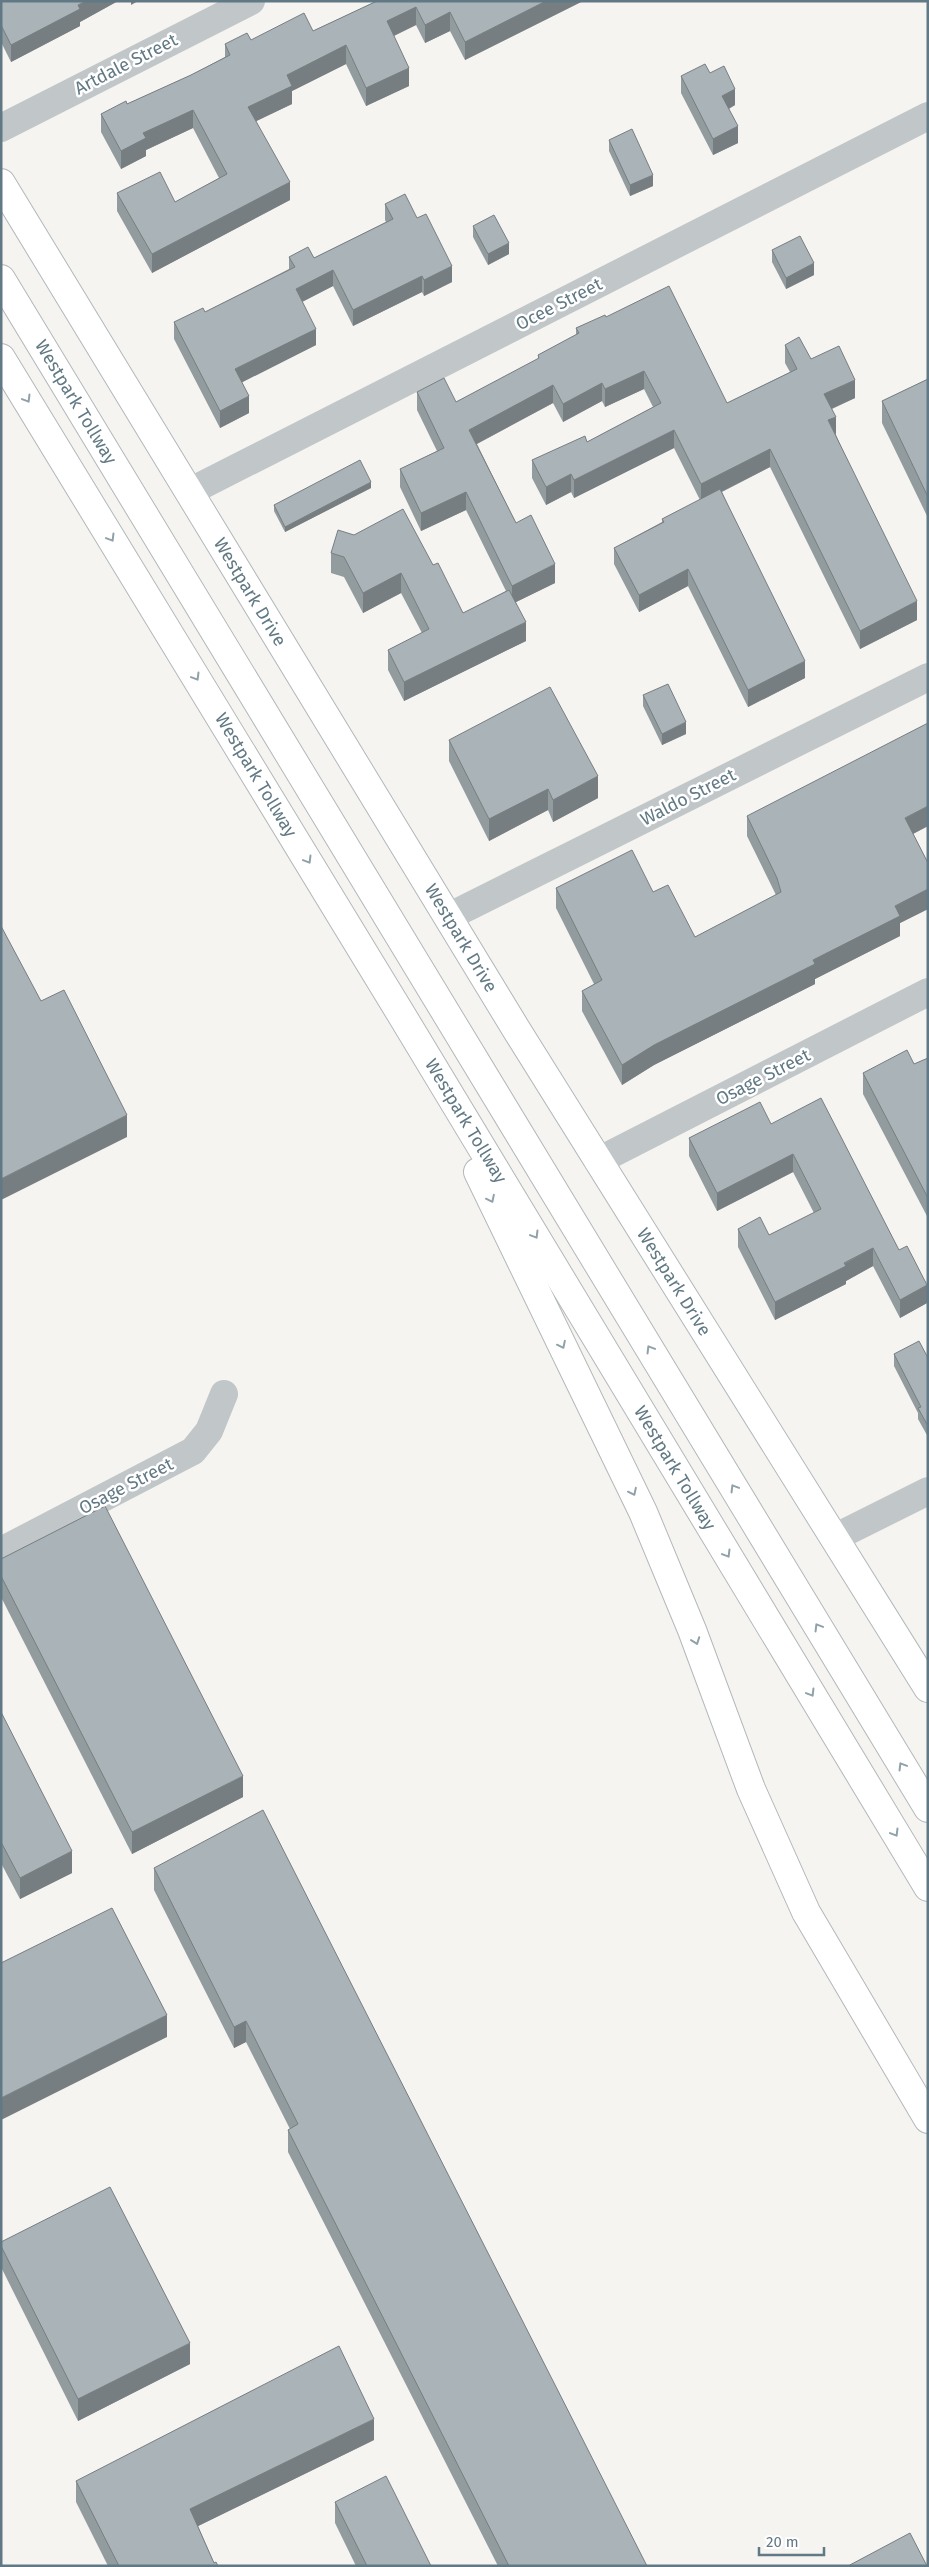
<svg xmlns="http://www.w3.org/2000/svg" width="929" height="2567" font-family="'Fira Sans',sans-serif">
	<rect width="100%" height="100%" fill="#f5f4f0"/>
	<g fill="none" stroke-linecap="round" stroke-linejoin="round">
		<!-- major casing -->
		<g stroke="#b2b8bb" stroke-width="30">
			<polyline id="major" points="1,183 516,1029 928,1688"/>
		</g>
		<!-- highway casing -->
		<g stroke="#b3b8ba" stroke-width="30">
			<g id="highway">
				<polyline points="1,279 928,1808"/>
				<polyline points="1,358 401,1014 928,1887"/>
				<polyline points="478,1172 643,1512 692,1630 751,1789 806,1912 928,2119"/>
			</g>
		</g>
		<!-- minor -->
		<g stroke="#c1c6c9" stroke-width="28">
			<polyline points="1,128 251,1"/>
			<polyline points="189,492 928,116"/>
			<polyline points="448,917 928,677"/>
			<polyline points="598,1161 928,992"/>
			<polyline points="836,1537 928,1491"/>
			<polyline points="1,1551 193,1451 209,1431 224,1394"/>
		</g>
		<!-- major -->
		<use href="#major" stroke="#fff" stroke-width="28"/>
		<!-- highway -->
		<use href="#highway" stroke="#fff" stroke-width="28"/>
	</g>
	<!-- wall -->
	<g fill="#929b9e">
		<polygon points="1,1 118,1 80,22 80,26 11,62 1,42"/>
		<polygon points="377,1 583,1 465,60 450,31 425,43 416,25 394,36 409,86 366,106 346,64 292,91 292,104 256,121 290,200 152,273 117,211 117,193 175,202 219,178 193,128 146,150 146,156 121,169 101,132 101,114 127,104 191,75 225,57 225,44 313,31"/>
		<polygon points="710,73 735,105 729,109 738,143 713,155 681,93 681,76"/>
		<polygon points="609,140 653,186 630,196 609,151"/>
		<polygon points="385,204 417,218 452,282 424,296 422,292 353,326 333,286 302,302 316,345 241,382 249,413 220,428 174,339 174,322 205,312 289,269 289,257 314,258 386,222 385,220"/>
		<polygon points="473,226 509,254 488,265 473,237"/>
		<polygon points="772,250 814,275 786,289 772,262"/>
		<polygon points="606,317 727,403 790,372 785,363 785,345 811,359 855,398 832,409 836,435 917,620 860,649 770,467 722,492 805,678 748,707 688,586 639,612 614,564 614,548 662,522 662,519 700,500 674,448 574,498 571,492 546,505 532,478 532,460 587,442 653,407 644,389 605,407 602,401 563,422 553,403 477,444 516,523 555,583 516,602 526,641 404,701 388,670 388,650 422,633 401,593 363,613 344,577 331,573 331,553 433,565 463,613 506,591 466,510 421,531 400,487 400,469 437,451 417,410 417,392 456,402 538,359 538,355 576,335 576,328"/>
		<polygon points="928,379 928,518 882,423 882,401"/>
		<polygon points="371,488 285,532 274,511 274,505"/>
		<polygon points="643,695 686,734 662,745 643,706"/>
		<polygon points="449,740 598,798 553,822 548,810 489,841 449,761"/>
		<polygon points="747,816 928,826 913,834 928,863 928,909 900,923 900,936 815,979 815,984 654,1065 622,1085 582,1011 582,991 594,984 556,908 556,888 653,892 695,937 776,895 747,836"/>
		<polygon points="928,1058 928,1218 863,1094 863,1073 914,1064"/>
		<polygon points="771,1124 927,1303 900,1318 873,1266 846,1281 846,1284 775,1320 738,1247 738,1229 769,1235 814,1213 793,1172 717,1211 689,1156 689,1138"/>
		<polygon points="894,1354 928,1358 928,1437 918,1419 918,1413 894,1366"/>
		<polygon points="1,1559 243,1797 132,1854 1,1597"/>
		<polygon points="1,1712 72,1873 20,1899 1,1863"/>
		<polygon points="154,1868 647,2566 498,2566 288,2152 288,2130 290,2129 246,2042 234,2048 154,1890"/>
		<polygon points="1,2242 190,2364 78,2421 1,2267"/>
		<polygon points="374,2440 198,2526 214,2563 218,2566 108,2566 76,2502 76,2481"/>
		<polygon points="335,2502 431,2566 356,2566 335,2523"/>
	</g>
	<!-- shaded-wall -->
	<g fill="#777e81">
		<polygon points="86,1 118,1 80,22 80,26 11,62 11,45"/>
		<polygon points="131,1 138,1 131,5"/>
		<polygon points="546,1 583,1 465,60 465,42"/>
		<polygon points="416,7 416,25 387,39 387,21"/>
		<polygon points="450,12 450,31 425,43 425,25"/>
		<polygon points="346,45 346,64 292,91 292,104 248,125 248,107 287,75"/>
		<polygon points="409,68 409,86 366,106 366,88"/>
		<polygon points="735,89 735,105 722,112 722,96"/>
		<polygon points="193,110 193,128 146,150 146,156 121,169 121,151 143,133"/>
		<polygon points="738,126 738,143 713,155 713,139"/>
		<polygon points="653,175 653,186 630,196 630,185"/>
		<polygon points="290,182 290,200 152,273 152,254"/>
		<polygon points="509,243 509,254 488,265 488,254"/>
		<polygon points="814,263 814,275 786,289 786,278"/>
		<polygon points="452,266 452,282 424,296 424,280"/>
		<polygon points="333,270 333,286 296,305 296,289"/>
		<polygon points="422,276 422,292 353,326 353,310"/>
		<polygon points="316,329 316,345 235,386 235,369"/>
		<polygon points="644,371 644,389 605,407 605,389"/>
		<polygon points="855,380 855,398 824,412 824,394"/>
		<polygon points="602,383 602,401 563,422 563,404"/>
		<polygon points="553,385 553,403 469,448 469,430"/>
		<polygon points="249,396 249,413 220,428 220,411"/>
		<polygon points="836,417 836,435 828,420"/>
		<polygon points="674,430 674,448 574,498 574,480"/>
		<polygon points="770,449 770,467 701,502 701,484"/>
		<polygon points="571,474 571,492 546,505 546,487"/>
		<polygon points="371,482 371,488 285,532 285,527"/>
		<polygon points="466,492 466,510 421,531 421,513"/>
		<polygon points="555,564 555,583 512,604 512,586"/>
		<polygon points="688,569 688,586 639,612 639,595"/>
		<polygon points="401,573 401,593 363,613 363,593"/>
		<polygon points="917,601 917,620 860,649 860,631"/>
		<polygon points="526,622 526,641 404,701 404,682"/>
		<polygon points="805,661 805,678 748,707 748,690"/>
		<polygon points="686,722 686,734 662,745 662,734"/>
		<polygon points="598,776 598,798 553,822 553,800"/>
		<polygon points="548,789 548,810 489,841 489,819"/>
		<polygon points="928,806 928,826 905,838 905,818"/>
		<polygon points="928,889 928,909 900,923 900,936 815,979 815,984 654,1065 622,1085 622,1065 654,1045 813,960 895,906"/>
		<polygon points="127,1115 127,1137 1,1200 1,1179"/>
		<polygon points="793,1154 793,1172 717,1211 717,1193"/>
		<polygon points="873,1248 873,1266 846,1281 846,1284 775,1320 775,1302"/>
		<polygon points="927,1285 927,1303 900,1318 900,1300"/>
		<polygon points="243,1776 243,1797 132,1854 132,1832"/>
		<polygon points="72,1851 72,1873 20,1899 20,1878"/>
		<polygon points="167,2015 167,2037 1,2120 1,2098"/>
		<polygon points="246,2021 246,2042 234,2048 234,2027"/>
		<polygon points="190,2343 190,2364 78,2421 78,2399"/>
		<polygon points="374,2419 374,2440 190,2530 190,2509"/>
	</g>
	<!-- building -->
	<g fill="#aab4b8" stroke="#777e81">
		<polygon points="1,1 86,1 78,5 80,9 11,45 1,25"/>
		<polygon points="377,1 546,1 465,42 450,12 425,25 416,7 387,21 409,68 366,88 346,45 287,75 292,86 248,107 290,182 152,254 117,193 160,172 175,202 227,174 193,110 143,133 146,138 121,151 101,114 126,101 127,104 191,75 230,55 225,44 247,33 251,40 304,13 313,31"/>
		<polygon points="705,64 710,73 724,66 735,89 722,96 738,126 713,139 681,76"/>
		<polygon points="632,129 653,175 630,185 609,140"/>
		<polygon points="405,194 417,218 426,214 452,266 424,280 422,276 353,310 333,270 296,289 316,329 235,369 249,396 220,411 174,322 203,308 205,312 295,267 289,257 308,247 314,258 393,219 385,204"/>
		<polygon points="494,215 509,243 488,254 473,226"/>
		<polygon points="800,236 814,263 786,278 772,250"/>
		<polygon points="669,286 727,403 797,369 785,345 799,337 811,359 839,346 855,380 824,394 836,417 828,420 917,601 860,631 770,449 701,484 674,430 574,480 571,474 546,487 532,460 585,436 587,442 661,403 644,371 605,389 602,383 563,404 553,385 469,430 516,523 531,515 555,564 512,586 466,492 421,513 400,469 444,448 417,392 444,378 456,402 539,358 538,355 579,333 576,328 605,315 606,317"/>
		<polygon points="928,379 928,497 882,401"/>
		<polygon points="360,460 371,482 285,527 274,505"/>
		<polygon points="720,489 805,661 748,690 688,569 639,595 614,548 664,522 662,519"/>
		<polygon points="403,509 433,565 438,563 463,613 509,590 526,622 404,682 388,650 429,629 401,573 363,593 344,557 331,553 338,530 354,535"/>
		<polygon points="668,684 686,722 662,734 643,695"/>
		<polygon points="550,687 598,776 553,800 548,789 489,819 449,740"/>
		<polygon points="928,723 928,806 905,818 928,863 928,889 895,906 900,916 813,960 815,964 654,1045 622,1065 582,991 602,980 556,888 632,850 653,892 668,885 695,937 781,892 777,878 747,816"/>
		<polygon points="1,926 41,1001 64,990 127,1115 1,1179"/>
		<polygon points="907,1050 914,1064 928,1058 928,1198 863,1073"/>
		<polygon points="821,1098 899,1250 907,1246 927,1285 900,1300 873,1248 844,1263 846,1266 775,1302 738,1229 760,1217 769,1235 821,1209 793,1154 717,1193 689,1138 760,1102 771,1124"/>
		<polygon points="919,1341 928,1358 928,1426 918,1408 921,1407 894,1354"/>
		<polygon points="105,1506 243,1776 132,1832 1,1576 1,1559"/>
		<polygon points="1,1712 72,1851 20,1878 1,1842"/>
		<polygon points="263,1810 647,2566 509,2566 288,2130 298,2124 246,2021 234,2027 154,1868"/>
		<polygon points="112,1908 167,2015 1,2098 1,1963"/>
		<polygon points="110,2187 190,2343 78,2399 1,2246 1,2242"/>
		<polygon points="339,2346 374,2419 190,2509 214,2563 216,2562 218,2566 119,2566 76,2481"/>
		<polygon points="386,2476 431,2566 367,2566 335,2502"/>
		<polygon points="910,2533 927,2566 848,2566"/>
	</g>
	<!-- one-way arrows -->
	<defs><path id="oneway-chevron" d="M-2-3.5L2.5 0L-2 3.5" fill="none" stroke-width="1.6" stroke-linecap="round" stroke-linejoin="round" transform="scale(1.25)"/></defs>
	<g stroke="#90a1a9">
		<use href="#oneway-chevron" transform="translate(27 399) rotate(59)"/>
		<use href="#oneway-chevron" transform="translate(111 538) rotate(59)"/>
		<use href="#oneway-chevron" transform="translate(196 677) rotate(59)"/>
		<use href="#oneway-chevron" transform="translate(308 860) rotate(59)"/>
		<use href="#oneway-chevron" transform="translate(491 1199) rotate(64)"/>
		<use href="#oneway-chevron" transform="translate(535 1235) rotate(59)"/>
		<use href="#oneway-chevron" transform="translate(562 1345) rotate(64)"/>
		<use href="#oneway-chevron" transform="translate(650 1349) rotate(-121)"/>
		<use href="#oneway-chevron" transform="translate(734 1488) rotate(-121)"/>
		<use href="#oneway-chevron" transform="translate(633 1492) rotate(64)"/>
		<use href="#oneway-chevron" transform="translate(727 1554) rotate(59)"/>
		<use href="#oneway-chevron" transform="translate(818 1627) rotate(-121)"/>
		<use href="#oneway-chevron" transform="translate(696 1641) rotate(70)"/>
		<use href="#oneway-chevron" transform="translate(811 1693) rotate(59)"/>
		<use href="#oneway-chevron" transform="translate(902 1766) rotate(-121)"/>
		<use href="#oneway-chevron" transform="translate(895 1833) rotate(59)"/>
	</g>
	<g text-anchor="middle" dominant-baseline="central" stroke-width="5" stroke-linejoin="round" paint-order="stroke">
		<!-- street labels -->
		<g font-size="18" fill="#617984" stroke="#fff">
			<text transform="translate(126 64) rotate(-27)">Artdale Street</text>
			<text transform="translate(559 304) rotate(-27)">Ocee Street</text>
			<text transform="translate(76 402) rotate(59)">Westpark Tollway</text>
			<text transform="translate(250 592) rotate(59)">Westpark Drive</text>
			<text transform="translate(256 775) rotate(59)">Westpark Tollway</text>
			<text transform="translate(688 797) rotate(-27)">Waldo Street</text>
			<text transform="translate(461 938) rotate(59)">Westpark Drive</text>
			<text transform="translate(763 1077) rotate(-27)">Osage Street</text>
			<text transform="translate(466 1121) rotate(59)">Westpark Tollway</text>
			<text transform="translate(674 1282) rotate(58)">Westpark Drive</text>
			<text transform="translate(675 1468) rotate(59)">Westpark Tollway</text>
			<text transform="translate(126 1486) rotate(-27)">Osage Street</text>
		</g>
	</g>
	<!-- border -->
	<rect width="929" height="2567" fill="none" stroke="#617984" stroke-width="5"/>
	<!-- scale -->
	<path d="M759 2547v8h65v-8" fill="none" stroke="#617984" stroke-width="2.5"/>
	<text x="766" y="2547" font-size="15" fill="#617984" stroke="#ffffff" stroke-width="4" paint-order="stroke">20 m</text>
</svg>
